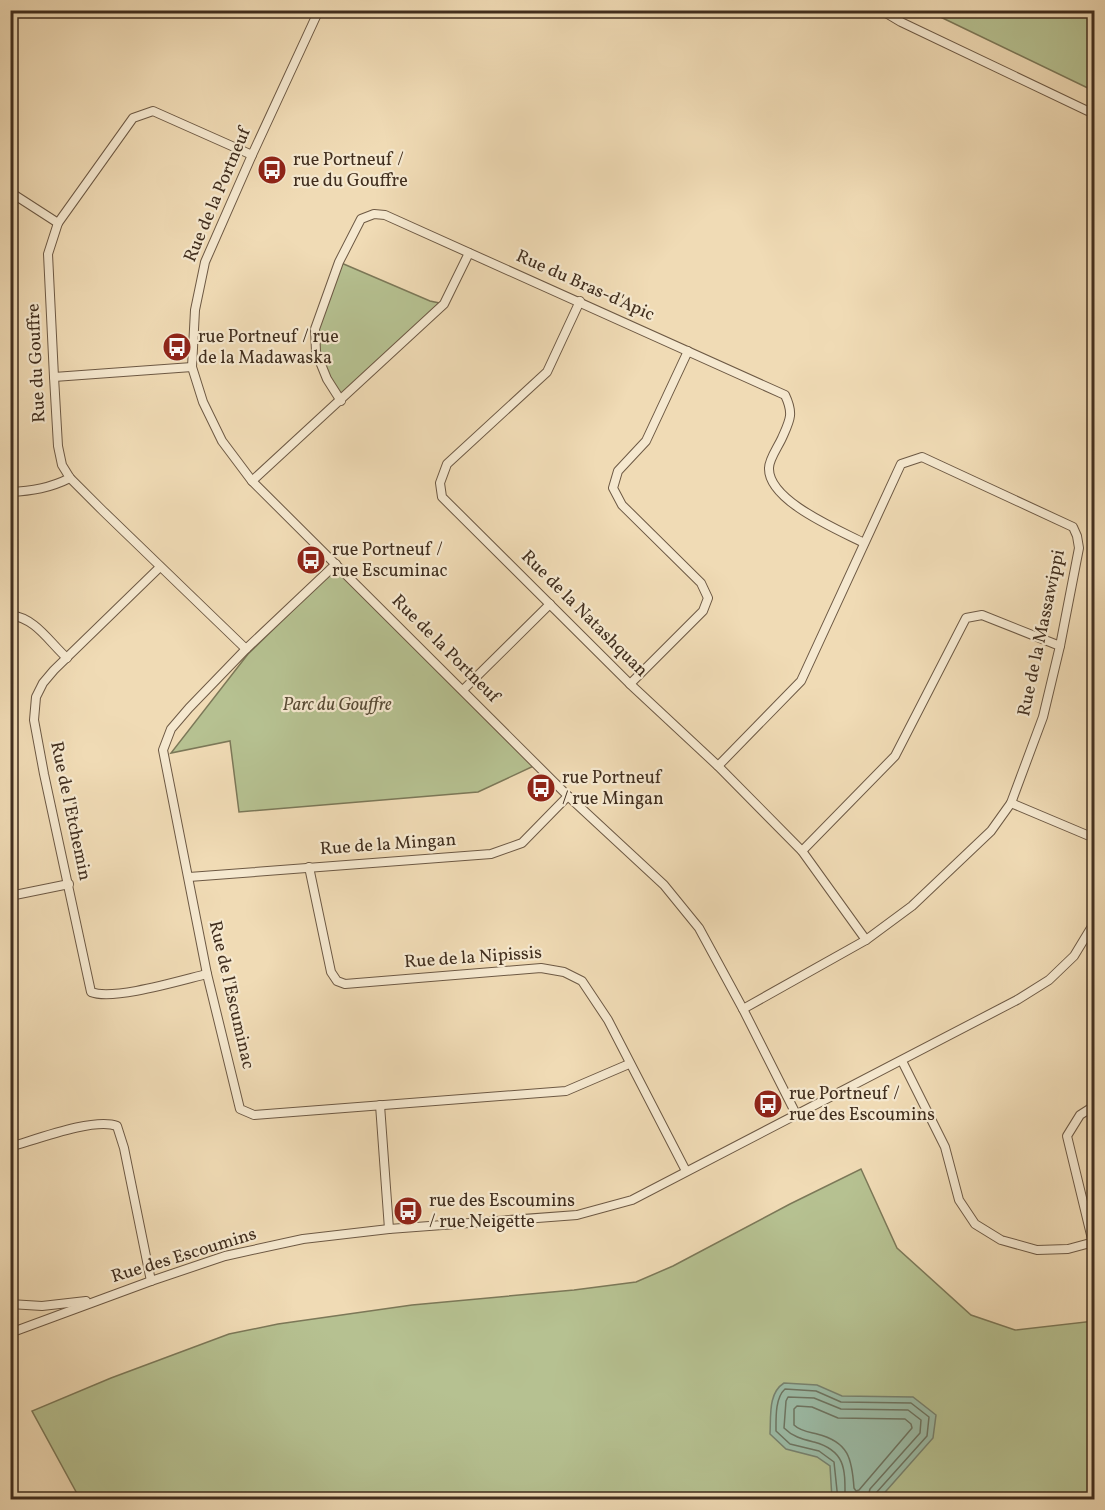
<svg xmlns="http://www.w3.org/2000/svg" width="1105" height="1510" font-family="Vollkorn,serif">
	<rect width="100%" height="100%" fill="#f0dbb5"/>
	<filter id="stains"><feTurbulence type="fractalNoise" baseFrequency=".00333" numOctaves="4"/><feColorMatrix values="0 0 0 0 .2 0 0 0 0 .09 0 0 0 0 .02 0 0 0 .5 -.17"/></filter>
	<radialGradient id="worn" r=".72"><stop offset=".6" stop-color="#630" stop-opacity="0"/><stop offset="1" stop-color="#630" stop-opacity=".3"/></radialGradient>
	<!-- green -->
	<g fill="#b6c191" stroke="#7c7858" stroke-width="1.5">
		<polygon points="928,11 1094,11 1094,91"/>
		<polygon points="339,262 430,301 444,304 341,401 316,352 322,305"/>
		<polygon points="335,569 538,764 478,792 239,812 230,741 171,753 248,654"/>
		<polygon points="861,1169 897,1248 971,1315 1015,1330 1094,1321 1094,1499 80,1499 32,1411 111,1378 229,1334 278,1324 412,1305 574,1290 636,1282 673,1266 790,1204"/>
	</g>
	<!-- water -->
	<path fill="#9cbca7" stroke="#788370" stroke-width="1.5" d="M784 1383 817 1385 842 1396 913 1397 936 1415 933 1438 879 1499H832L830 1466 817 1457 786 1449 770 1434C771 1416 768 1393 784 1383Z"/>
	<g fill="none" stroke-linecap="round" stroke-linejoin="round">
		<!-- shore -->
		<g stroke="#6e7562" stroke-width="1.5">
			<path d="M797 1406 812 1407 838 1418 905 1419 911 1424 912 1428 859 1490 856 1491 854 1488C852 1459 849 1442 817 1434 809 1432 800 1431 794 1425V1409Z"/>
			<path d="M838 1500 834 1462 819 1451 790 1444 776 1431C776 1418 775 1398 785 1389L816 1391 841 1402 911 1403 929 1417 927 1436 876 1493 875 1500"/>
			<path d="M845 1500C845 1471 847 1451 814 1442 802 1439 793 1437 784 1428L786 1401 788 1397 814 1398 841 1409 908 1410 921 1420 920 1433 870 1489 867 1500"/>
		</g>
		<!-- minor casing -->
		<g stroke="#6d5944" stroke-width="10">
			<g id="minor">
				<polyline points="319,10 252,155 205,262 195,310 192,367 203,402 222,441 252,481 568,796 664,885 699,928 743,1009 796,1114"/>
				<polyline points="881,10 901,22 1094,114"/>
				<polyline points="10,192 58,223"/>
				<polyline points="580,301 547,372 447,464 440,483 442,497 630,684 718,766 802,851 866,940"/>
				<polyline points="54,377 192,367"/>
				<path d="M341 401 327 379 316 352 315 329 339 262 361 219 374 214 385 215 785 395C794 414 790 420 782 438 778 447 769 459 769 468 768 501 839 530 864 543"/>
				<polyline points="252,481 444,304 469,253"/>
				<path d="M10 492C32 491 50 488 70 478"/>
				<polyline points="336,564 246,649 189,708 171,729 163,750 207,974 240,1109 254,1115 566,1091 629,1064"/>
				<path d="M160 567 54 670 43 683 36 697 34 720 44 774 91 992C113 1001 182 980 207 974"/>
				<path d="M10 615C36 618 49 642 67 658"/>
				<polyline points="246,649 103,511 70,478 62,465 58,446 54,377 48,254 58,223 133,118 153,111 252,155"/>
				<polyline points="630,684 703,611 708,598 701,583 622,505 613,488 618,471 646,441 688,351"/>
				<polyline points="463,690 550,604"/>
				<polyline points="718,766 801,681 901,464 922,457 1073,527 1077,536 1079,548 1060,646 1043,717 1011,803 991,831 912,906 866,940 743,1009"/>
				<polyline points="1011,803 1094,838"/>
				<polyline points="802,851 895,756 966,618 982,615 1060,646"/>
				<polyline points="309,867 331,972 337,981 345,984 541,968 564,972 582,981 608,1020 686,1171"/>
				<polyline points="189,877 491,854 522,843 568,796"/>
				<polyline points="10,896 69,884"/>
				<polyline points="902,1061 945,1147 959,1200 975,1224 1001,1240 1037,1250 1068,1249 1094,1242"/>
				<polyline points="380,1105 389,1229"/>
				<path d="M10 1147C35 1140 94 1117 117 1126L124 1148 151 1281"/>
				<polyline points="1093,1243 1067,1136 1080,1115 1094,1106"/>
				<polyline points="10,1304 42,1306 86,1301"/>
				<polyline points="10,1333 151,1281 225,1256 303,1239 389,1229 577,1215 632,1200 1017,1000 1049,980 1074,956 1094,923"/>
			</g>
		</g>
		<!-- minor -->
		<use href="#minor" stroke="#f5e8cf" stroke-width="8"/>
	</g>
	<!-- icons -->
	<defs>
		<g id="bus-disc" transform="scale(1.5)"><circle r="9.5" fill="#8f2418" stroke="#f5e8cf"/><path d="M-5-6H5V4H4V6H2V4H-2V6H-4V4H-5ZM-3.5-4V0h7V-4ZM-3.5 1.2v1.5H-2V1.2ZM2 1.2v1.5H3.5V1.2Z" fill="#fff"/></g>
	</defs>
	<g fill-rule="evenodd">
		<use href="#bus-disc" x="272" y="170"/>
		<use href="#bus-disc" x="177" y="347"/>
		<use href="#bus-disc" x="311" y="560"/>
		<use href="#bus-disc" x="541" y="788"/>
		<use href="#bus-disc" x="768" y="1104"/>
		<use href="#bus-disc" x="408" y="1211"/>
	</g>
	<g text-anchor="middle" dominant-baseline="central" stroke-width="4.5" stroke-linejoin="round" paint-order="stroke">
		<!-- poi labels -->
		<g font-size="18" fill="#412e1e" stroke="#f5e8cf" text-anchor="start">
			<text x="293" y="160">rue Portneuf /<tspan x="293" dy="21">rue du Gouffre</tspan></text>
			<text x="198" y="337">rue Portneuf / rue<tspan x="198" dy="21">de la Madawaska</tspan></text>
			<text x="332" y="550">rue Portneuf /<tspan x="332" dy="21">rue Escuminac</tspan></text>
			<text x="562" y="778">rue Portneuf<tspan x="562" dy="21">/ rue Mingan</tspan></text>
			<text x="789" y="1094">rue Portneuf /<tspan x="789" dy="21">rue des Escoumins</tspan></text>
			<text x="429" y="1201">rue des Escoumins<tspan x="429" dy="21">/ rue Neigette</tspan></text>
		</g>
		<!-- street labels -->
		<g font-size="18" fill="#412e1e" stroke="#f5e8cf">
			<text transform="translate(218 195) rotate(-67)">Rue de la Portneuf</text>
			<text transform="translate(585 286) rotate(24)">Rue du Bras-d'Apic</text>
			<text transform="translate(37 363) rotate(-93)">Rue du Gouffre</text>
			<text transform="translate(584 614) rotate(45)">Rue de la Natashquan</text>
			<text transform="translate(1042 633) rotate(-78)">Rue de la Massawippi</text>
			<text transform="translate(445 649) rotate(45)">Rue de la Portneuf</text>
			<text transform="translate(70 811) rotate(78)">Rue de l'Etchemin</text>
			<text transform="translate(388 845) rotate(-4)">Rue de la Mingan</text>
			<text transform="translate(473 958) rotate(-4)">Rue de la Nipissis</text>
			<text transform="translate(231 995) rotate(77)">Rue de l'Escuminac</text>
			<text transform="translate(184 1256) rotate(-17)">Rue des Escoumins</text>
		</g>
		<!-- park labels -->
		<g font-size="18" font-style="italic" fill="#584b35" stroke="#f5e8cf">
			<text x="337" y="705">Parc du Gouffre</text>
		</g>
	</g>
	<!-- margin -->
	<rect width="1105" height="1510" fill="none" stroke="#f0dbb5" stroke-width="36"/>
	<rect x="12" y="12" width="1081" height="1486" fill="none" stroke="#412e1e" stroke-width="3"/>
	<rect x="18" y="18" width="1069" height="1474" fill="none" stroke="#412e1e" stroke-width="1.5"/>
	<rect width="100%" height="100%" filter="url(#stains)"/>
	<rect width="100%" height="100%" fill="url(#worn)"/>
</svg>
